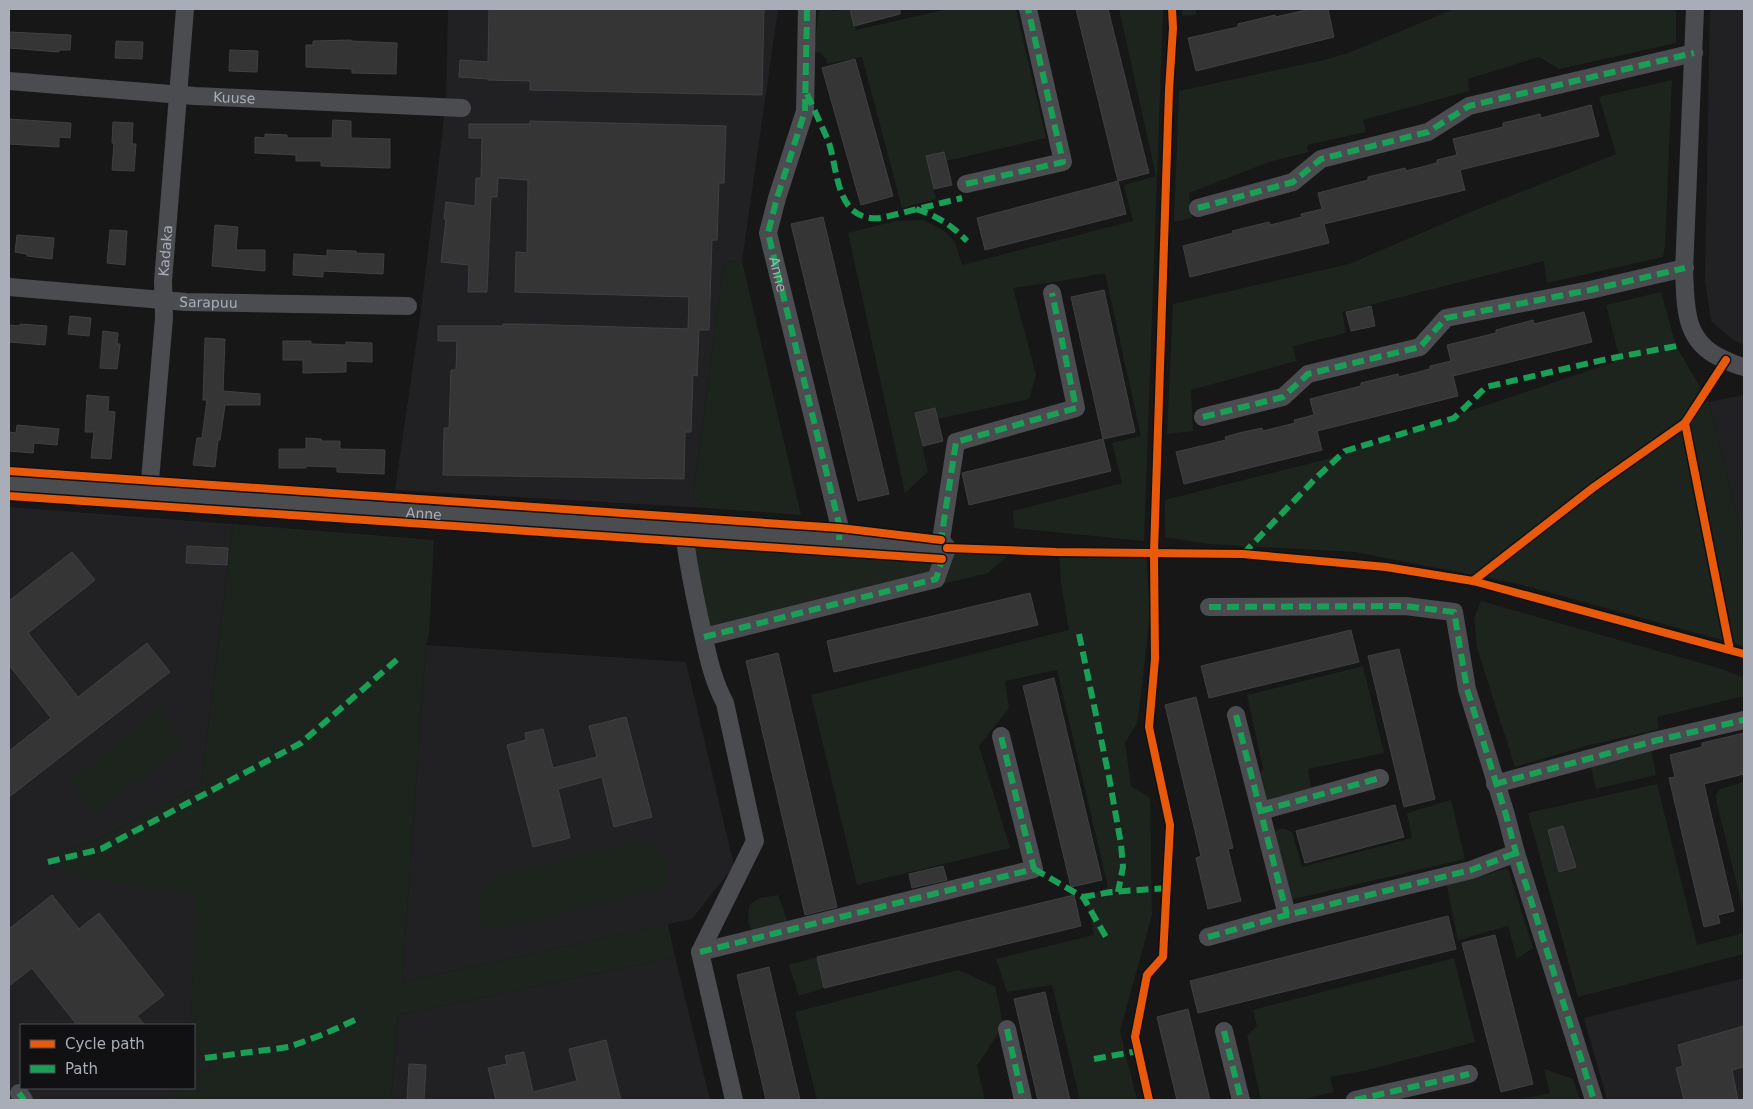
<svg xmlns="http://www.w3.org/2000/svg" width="1753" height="1109" font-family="'DejaVu Sans',sans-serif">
	<rect width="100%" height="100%" fill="#171717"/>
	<!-- built -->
	<g fill="#212123">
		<polygon points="448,9 778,9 742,261 724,262 693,496 707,508 395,490 421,310 446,102"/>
		<polygon points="1710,9 1744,9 1744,345 1733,340 1711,321 1705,281"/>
		<polygon points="1744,395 1744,543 1709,402"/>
		<polygon points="9,507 233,524 201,785 99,839 58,853 196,895 191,1025 21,1025 21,1088 183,1088 167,1100 9,1100"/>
		<polygon points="426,645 686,662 734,866 692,919 402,982"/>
		<polygon points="675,957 710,1100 391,1100 398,1015"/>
		<polygon points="1744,978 1744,1100 1607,1100 1584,1018"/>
		<polygon points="194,1046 211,1066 194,1079"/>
	</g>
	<!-- green -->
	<g fill="#1d241e">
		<polygon points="819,9 831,9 832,11 850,9 856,30 948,9 1016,9 1046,138 946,161 926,157 936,199 902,208 862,57 827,64 826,59 821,53 814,52"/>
		<polygon points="1119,9 1163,9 1144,541 1014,528 1013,511 1122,483 1112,443 1141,436 1105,273 1061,281 1013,288 1036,375 1029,399 938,419 935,408 915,413 928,472 905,493 848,233 895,221 923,220 943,230 955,242 962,265 1133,221 1124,185 1156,176"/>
		<polygon points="1182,9 1196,9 1196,15 1182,16"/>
		<polygon points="1454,9 1676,9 1676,43 1559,69 1539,57 1468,79 1469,91 1363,120 1366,132 1307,145 1308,152 1269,162 1189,193 1192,218 1174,222 1179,91 1324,60 1348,53"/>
		<polygon points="1672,80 1665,246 1663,257 1547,283 1544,261 1342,312 1346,333 1293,346 1296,361 1191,390 1193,431 1167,434 1173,304 1349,264 1473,211 1616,154 1599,97"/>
		<polygon points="742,261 801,515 707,508 693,496 724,262"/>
		<polygon points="1661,292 1676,346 1709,402 1744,543 1744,646 1519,584 1355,552 1208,544 1165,537 1165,500 1324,460 1620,360 1606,305"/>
		<polygon points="233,524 434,540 429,634 426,645 402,982 668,924 675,957 398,1015 391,1100 167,1100 183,1088 194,1088 194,1079 211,1066 194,1046 194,1025 191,1025 195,895 68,875 58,853 99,839 201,785"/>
		<polygon points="680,538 971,551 1012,552 988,573 706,641"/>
		<polygon points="1059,555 1146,555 1150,613 1141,694 1137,723 1125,743 1131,786 1150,798 1152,915 1120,1031 1137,1100 1080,1100 1052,985 1007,992 996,959 1094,935 1086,898 1108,887 1057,670 1005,681 1009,708 979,746 1010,848 857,885 811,695 1069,630 1061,583"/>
		<polygon points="1481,601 1722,669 1744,678 1744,696 1657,717 1659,729 1586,746 1515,767 1477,648 1474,618"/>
		<polygon points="1363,666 1384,753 1308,769 1312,794 1255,809 1249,785 1263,769 1247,695"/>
		<polygon points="160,710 186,743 96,813 70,781"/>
		<polygon points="1651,749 1656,775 1596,789 1590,763"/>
		<polygon points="1744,782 1744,913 1717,804 1716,795 1720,789"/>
		<polygon points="1657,784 1697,945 1744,933 1744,954 1578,997 1528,813"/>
		<polygon points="1451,800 1465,859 1290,900 1272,836 1277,830 1282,828 1292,832 1302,867 1412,838 1407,813"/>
		<path d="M637 842C660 843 670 865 668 886L517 924 489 929 481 927C480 904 476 886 500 875Z"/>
		<polygon points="1508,868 1533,948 1517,959 1508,926 1458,940 1446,882 1468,880"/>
		<path d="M778 895 789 925 753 932C747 923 747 914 750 904L760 898Z"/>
		<polygon points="817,957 824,988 799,996 789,965"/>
		<polygon points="1454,958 1475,1042 1363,1071 1330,1077 1334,1092 1299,1100 1261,1100 1247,1036 1257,1026 1253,1010"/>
		<polygon points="958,970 994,986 995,985 1003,1025 985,1054 977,1065 985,1100 817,1100 795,1012"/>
		<polygon points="1544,1069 1573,1079 1580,1100 1519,1100 1550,1093"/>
	</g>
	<!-- building -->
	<g fill="#353536" stroke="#3f4043">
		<polygon points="489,9 764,9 762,95 530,90 530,81 488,80 488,79 459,77 460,60 488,62"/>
		<polygon points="850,9 900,9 900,14 854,26"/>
		<polygon points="1076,9 1108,9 1149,173 1118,181"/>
		<polygon points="1311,9 1328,9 1334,37 1196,71 1188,38 1238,27 1238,24 1275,15 1275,17"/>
		<polygon points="9,32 71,35 70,50 59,50 59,52 9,48"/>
		<polygon points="351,40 351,41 397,43 396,74 352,73 352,69 306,67 306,45 313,45 313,41"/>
		<polygon points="116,41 143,42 142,59 115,58"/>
		<polygon points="230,50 258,51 257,72 229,71"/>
		<polygon points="855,59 893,196 861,205 822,68"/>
		<polygon points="1591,105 1599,136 1460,170 1465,190 1324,224 1329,243 1190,277 1183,246 1233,233 1232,231 1269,222 1270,225 1302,217 1301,214 1322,209 1318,193 1368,180 1368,177 1405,168 1406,171 1437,163 1437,160 1457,155 1453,139 1503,127 1503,123 1540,114 1541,118"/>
		<polygon points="9,119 71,123 70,138 59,137 59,147 9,144"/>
		<polygon points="333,120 351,121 351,138 390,139 390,168 321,166 321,161 296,161 296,155 255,153 255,137 265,138 265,134 287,135 287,138 332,138"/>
		<polygon points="530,121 726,126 724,183 719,183 717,240 712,240 709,330 699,330 697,376 693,375 691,432 685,432 684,479 443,475 444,428 449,428 451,370 456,370 457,341 438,341 438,326 503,326 503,324 520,324 688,329 689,297 515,292 516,252 527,253 528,180 498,178 497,197 491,197 487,292 468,292 469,265 441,262 446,219 444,219 446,202 475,206 476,178 481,178 482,138 469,138 469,124 530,124"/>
		<polygon points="113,122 133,123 132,144 136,144 134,171 112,170 114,143 112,143"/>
		<polygon points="944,152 952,185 934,189 926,156"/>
		<polygon points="1118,181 1126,214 985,250 977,218"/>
		<polygon points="823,217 889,494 858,501 791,224"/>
		<polygon points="215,225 238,227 236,250 265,250 265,271 212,266"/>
		<polygon points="110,230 127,231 125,265 107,263"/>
		<polygon points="17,235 54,238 52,259 27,256 27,254 15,252"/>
		<polygon points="327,250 356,251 356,253 384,254 383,274 323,271 323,277 293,275 294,254 327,256"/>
		<polygon points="1104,290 1135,432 1103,439 1071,297"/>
		<polygon points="1371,306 1375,326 1351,331 1346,312"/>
		<polygon points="1584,312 1592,342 1453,376 1458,396 1317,431 1322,450 1184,484 1176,452 1226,440 1225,437 1239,433 1262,428 1263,431 1295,423 1294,420 1314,415 1310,399 1361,386 1361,383 1398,374 1399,377 1430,369 1430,366 1451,361 1447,345 1496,333 1496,330 1533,320 1534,324"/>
		<polygon points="70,316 91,318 89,336 68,334"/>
		<polygon points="20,324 47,326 45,345 9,342 9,325 20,326"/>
		<polygon points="103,331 118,333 117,344 120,344 117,369 100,368"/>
		<polygon points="205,338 225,339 223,391 260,394 260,405 225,405 220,440 218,440 215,467 193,465 197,438 202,438 207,400 203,400"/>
		<polygon points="283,341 311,341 311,344 346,345 346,342 372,343 372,362 346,361 346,372 303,373 303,360 283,360"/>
		<polygon points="87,395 109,397 108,411 115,412 111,459 91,458 94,432 85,432"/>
		<polygon points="935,408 943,441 923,446 915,413"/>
		<polygon points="17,425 59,429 57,445 34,443 33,453 9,451 9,432 16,433"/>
		<polygon points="306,438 321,439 321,441 340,441 340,449 385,450 384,474 337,472 337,467 306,466 306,468 279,468 279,449 306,449"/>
		<polygon points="1103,439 1111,471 969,505 962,473"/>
		<polygon points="187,546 228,548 227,565 186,563"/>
		<polygon points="72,552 95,580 28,633 78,697 147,643 170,672 9,797 9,751 51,718 9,665 9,601"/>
		<polygon points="1030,593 1038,625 834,672 827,641"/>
		<polygon points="1351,630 1359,662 1209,698 1201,666"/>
		<polygon points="1399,649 1435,799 1404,807 1368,656"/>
		<polygon points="778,653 837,907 805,915 746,661"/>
		<polygon points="1054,678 1102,880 1071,887 1023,686"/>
		<polygon points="1196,697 1233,848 1228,849 1241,901 1208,909 1196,858 1201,856 1165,705"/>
		<polygon points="626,717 652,817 614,827 602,777 558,789 570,838 533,847 507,745 526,740 525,733 543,729 553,768 597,757 589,726"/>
		<polygon points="1744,733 1744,774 1704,784 1734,911 1718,915 1720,923 1704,927 1669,778 1675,777 1670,755 1702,747 1702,743"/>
		<polygon points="1395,805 1404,837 1305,863 1296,831"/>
		<polygon points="1563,826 1576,867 1559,872 1548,830"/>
		<polygon points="943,866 947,880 912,888 909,874"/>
		<polygon points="52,895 79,929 99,913 164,995 137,1016 145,1025 77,1025 32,968 9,986 9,929"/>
		<polygon points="1074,895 1081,926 824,988 817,957"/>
		<polygon points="1448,916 1456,949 1198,1013 1190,981"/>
		<polygon points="1495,935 1533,1084 1501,1092 1462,943"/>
		<polygon points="769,967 800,1100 766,1100 737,975"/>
		<polygon points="1045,992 1070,1100 1038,1100 1014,999"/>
		<polygon points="1188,1009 1210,1100 1177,1100 1157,1017"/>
		<polygon points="1744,1026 1744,1067 1732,1070 1738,1100 1684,1100 1676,1068 1683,1066 1678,1045"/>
		<polygon points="606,1040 621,1100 496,1100 488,1068 507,1064 505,1056 524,1052 533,1092 577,1081 569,1049"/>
		<polygon points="409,1064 426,1065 424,1100 407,1100"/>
	</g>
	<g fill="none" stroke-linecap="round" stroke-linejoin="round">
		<!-- street -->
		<g stroke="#4b4c50" stroke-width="18">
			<polyline points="807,9 805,111 777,198 768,233 840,528 839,540"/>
			<path d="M1695 9 1684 271C1686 305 1683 339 1719 357 1727 361 1735 365 1744 367"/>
			<path id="s1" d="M9 81 195 96 462 108"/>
			<polyline points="966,184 1063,162 1028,9"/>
			<polyline points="1198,208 1293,182 1321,159 1428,132 1469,106 1694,53"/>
			<path id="s2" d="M9 287 186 302 408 306"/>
			<polyline points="1203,417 1283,397 1308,374 1420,347 1446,318 1590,290 1685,268"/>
			<path id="s3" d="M9 483 443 515 947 548"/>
			<path id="s4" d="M149 492 164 318 163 281 185 9"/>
			<path d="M684 530C687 562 694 593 701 625 707 652 712 679 725 703L755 841 700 952 734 1100"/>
			<polyline points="947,548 941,540 956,442 1076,408 1052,293"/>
			<polyline points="1209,607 1405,606 1454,612 1467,689 1506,815 1516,853 1594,1100"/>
			<polyline points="704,637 936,579 947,548"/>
			<polyline points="1236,715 1287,915"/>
			<polyline points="1495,784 1654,741 1744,720"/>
			<polyline points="1261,811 1380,778"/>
			<polyline points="1208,937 1287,915 1471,870 1516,853"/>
			<polyline points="700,952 1034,869 1001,736"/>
			<polyline points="1007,1029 1023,1100"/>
			<polyline points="1224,1031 1241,1100"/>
			<polyline points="19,1093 24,1100"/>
			<polyline points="1355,1100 1469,1074"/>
		</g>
		<!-- quiet -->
		<g stroke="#1a9f57" stroke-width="6" stroke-dasharray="12 6" stroke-linecap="butt">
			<path id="s5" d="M807 9 805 111 777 198 768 233 840 528 839 540"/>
			<path d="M807 94C814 109 821 125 828 140 839 172 835 222 881 218L962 198"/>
			<polyline points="966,184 1063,162 1028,9"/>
			<polyline points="1198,208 1293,182 1321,159 1428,132 1469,106 1694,53"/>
			<path d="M916 209C939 217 950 224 967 241"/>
			<polyline points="1203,417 1283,397 1308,374 1420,347 1446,318 1590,290 1685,268"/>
			<polyline points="944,543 941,540 956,442 1076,408 1052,293"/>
			<polyline points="1243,554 1316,478 1345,451 1454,418 1486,387 1607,359 1682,345"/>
			<polyline points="1209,607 1405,606 1454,612 1467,689 1506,815 1516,853 1594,1100"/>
			<polyline points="1079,634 1109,777 1121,844 1123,867 1118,892"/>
			<polyline points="704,637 936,579 943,557"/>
			<polyline points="1236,715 1287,915"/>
			<polyline points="1495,784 1654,741 1744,720"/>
			<polyline points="1261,811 1380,778"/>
			<polyline points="48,862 101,849 301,743 400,657"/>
			<polyline points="1034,869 1083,897 1106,937"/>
			<polyline points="1083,897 1111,892 1167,888"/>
			<polyline points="1208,937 1287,915 1471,870 1516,853"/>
			<polyline points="700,952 1034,869 1001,736"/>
			<polyline points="1007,1029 1023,1100"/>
			<polyline points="1224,1031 1241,1100"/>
			<polyline points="205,1058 289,1047 324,1034 357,1019"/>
			<polyline points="1094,1059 1138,1051"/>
			<polyline points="19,1093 24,1100"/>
			<polyline points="1355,1100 1469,1074"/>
		</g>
		<!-- cycleway casing -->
		<g stroke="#111113" stroke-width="11">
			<g id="cycleway">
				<polyline points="1685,423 1730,650"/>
				<polyline points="9,471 840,528 941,540"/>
				<polyline points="9,496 942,559"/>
				<polyline points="947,548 1056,552 1243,554 1386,567 1473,581 1744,654"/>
				<polyline points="1473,581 1594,487 1685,423 1726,360"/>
				<polyline points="1149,1100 1135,1037 1147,975 1163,957 1170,825 1149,727 1155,659 1154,552 1169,90 1173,28 1172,9"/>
			</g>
		</g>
		<!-- cycleway -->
		<use href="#cycleway" stroke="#e8590c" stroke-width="8"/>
	</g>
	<g text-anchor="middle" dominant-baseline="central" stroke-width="4" stroke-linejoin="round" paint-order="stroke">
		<!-- street labels -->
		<g font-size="14" fill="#a8adb8" stroke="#111113">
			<text stroke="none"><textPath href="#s1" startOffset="226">Kuuse</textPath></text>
			<text stroke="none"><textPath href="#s4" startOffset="242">Kadaka</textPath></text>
			<text stroke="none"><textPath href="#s5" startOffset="272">Anne</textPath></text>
			<text stroke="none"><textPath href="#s2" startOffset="200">Sarapuu</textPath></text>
			<text stroke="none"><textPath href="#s3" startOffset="416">Anne</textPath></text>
		</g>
	</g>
	<!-- border -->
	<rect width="1753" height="1109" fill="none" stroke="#a8adb8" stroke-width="20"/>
	<!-- legend -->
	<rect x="20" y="1024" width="175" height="65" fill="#111113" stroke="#4d4f55"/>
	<rect x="30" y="1040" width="25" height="8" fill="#e8590c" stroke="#4d4f55"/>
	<text x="65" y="1049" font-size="15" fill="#a8adb8">Cycle path</text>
	<rect x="30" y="1065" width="25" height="8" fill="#1a9f57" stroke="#4d4f55"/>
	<text x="65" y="1074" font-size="15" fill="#a8adb8">Path</text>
</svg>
